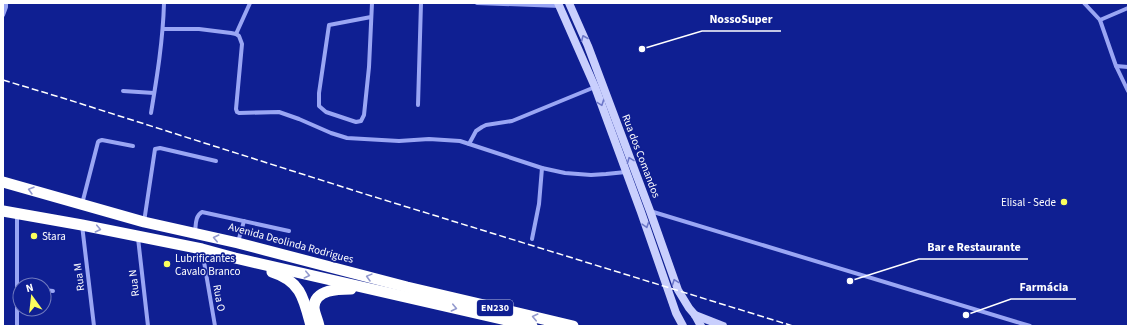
<svg xmlns="http://www.w3.org/2000/svg" width="1131" height="329" font-family="'Source Sans 3',sans-serif">
	<rect width="100%" height="100%" fill="#0f1f92"/>
	<g fill="none" stroke-linecap="round" stroke-linejoin="round">
		<!-- street -->
		<g stroke="#9aa6f4" stroke-width="4">
			<polyline points="477,3 560,6"/>
			<polyline points="1084,3 1100,20 1116,66 1128,91"/>
			<polyline points="3,15 6,7 6,3"/>
			<polyline points="371,17 329,25 319,93 319,106 326,112 356,122 361,121 364,115 369,67 372,3"/>
			<polyline points="1100,20 1128,8"/>
			<polyline points="163,29 199,29 231,33 236,34 239,36 242,44 236,109 237,112 239,113 279,112 299,119 331,133 347,138 399,141 429,139 460,141 542,168 565,173 591,175 606,174 626,172"/>
			<polyline points="236,34 250,3"/>
			<polyline points="1116,66 1128,67"/>
			<polyline points="123,91 154,93"/>
			<polyline points="418,105 421,3"/>
			<path d="M151 113C157 77 163 40 164 3"/>
			<polyline points="469,144 476,131 482,127 486,125 512,121 595,87"/>
			<polyline points="82,204 98,142 99,141 102,140 133,146"/>
			<polyline points="650,211 1030,326"/>
			<polyline points="17,214 17,326"/>
			<polyline points="144,222 155,149 160,148 216,161"/>
			<polyline points="82,225 94,326"/>
			<path d="M195 232C196 225 195 216 202 212L289 231"/>
			<polyline points="138,238 148,326"/>
			<polyline points="532,239 539,204 542,168"/>
			<polyline points="238,242 244,221"/>
			<polyline points="202,250 215,326"/>
			<polyline points="44,290 53,291"/>
		</g>
		<!-- secondary -->
		<g stroke="#c9cffd" stroke-width="8">
			<polyline points="558,3 595,87 641,212 676,313 683,326"/>
			<polyline points="569,3 588,46 650,211 678,290 689,308 695,315 701,326"/>
			<polyline points="695,315 723,326"/>
		</g>
		<!-- highway -->
		<g stroke="#fff" stroke-width="11">
			<polyline points="3,182 144,222 238,243 407,287 573,326"/>
			<polyline points="3,211 82,225 202,249 235,258 532,326"/>
			<path d="M272 272C301 281 304 299 311 326"/>
			<path d="M319 326C318 320 314 313 314 307 315 289 339 289 351 289"/>
		</g>
		<!-- rail -->
		<polyline stroke="#fff" stroke-width="1.5" stroke-dasharray="7 3" stroke-linecap="butt" points="3,80 66,99 365,194 793,326"/>
	</g>
	<!-- one-way arrows -->
	<defs><path id="oneway-chevron" d="M-2-3.5L2.5 0L-2 3.5" fill="none" stroke-width="1.6" stroke-linecap="round" stroke-linejoin="round"/></defs>
	<g stroke="#6c77c8">
		<use href="#oneway-chevron" transform="translate(584 38) rotate(-113)"/>
		<use href="#oneway-chevron" transform="translate(601 103) rotate(70)"/>
		<use href="#oneway-chevron" transform="translate(630 160) rotate(-111)"/>
		<use href="#oneway-chevron" transform="translate(646 225) rotate(72)"/>
		<use href="#oneway-chevron" transform="translate(675 282) rotate(-110)"/>
	</g>
	<g stroke="#939ace">
		<use href="#oneway-chevron" transform="translate(31 190) rotate(-164)"/>
		<use href="#oneway-chevron" transform="translate(98 229) rotate(12)"/>
		<use href="#oneway-chevron" transform="translate(216 238) rotate(-167)"/>
		<use href="#oneway-chevron" transform="translate(307 275) rotate(13)"/>
		<use href="#oneway-chevron" transform="translate(369 277) rotate(-165)"/>
		<use href="#oneway-chevron" transform="translate(454 308) rotate(13)"/>
		<use href="#oneway-chevron" transform="translate(535 317) rotate(-167)"/>
	</g>
	<!-- markers -->
	<g fill="#fbff5d" stroke="#0f1f92" stroke-width="1.5">
		<circle cx="1064" cy="202" r="4"/>
		<circle cx="34" cy="236" r="4"/>
		<circle cx="167" cy="264" r="4"/>
	</g>
	<g text-anchor="middle" dominant-baseline="central" stroke-width="3.5" stroke-linejoin="round" paint-order="stroke">
		<!-- shield labels -->
		<rect fill="#0f1f92" stroke="#b7bcde" stroke-width="1" x="477" y="300" width="36" height="16" rx="3"/>
		<g font-size="10" font-weight="bold" fill="#fff">
			<text x="495" y="308">EN230</text>
		</g>
		<!-- street labels -->
		<g font-size="11" fill="#fff" stroke="#0f1f92">
			<text transform="translate(641 156) rotate(69)">Rua dos Comandos</text>
			<text transform="translate(291 243) rotate(15)">Avenida Deolinda Rodrigues</text>
			<text transform="translate(79 277) rotate(-97)">Rua M</text>
			<text transform="translate(134 283) rotate(-97)">Rua N</text>
			<text transform="translate(219 298) rotate(80)">Rua O</text>
		</g>
		<!-- poi labels -->
		<g font-size="11" fill="#fff" stroke="#0f1f92" text-anchor="start">
			<text x="1056" y="202" text-anchor="end">Elisal - Sede</text>
			<text x="42" y="236">Stara</text>
			<text x="175" y="258">Lubrificantes<tspan x="175" dy="13">Cavalo Branco</tspan></text>
		</g>
	</g>
	<!-- callouts -->
	<path fill="none" stroke="#fff" stroke-width="1.5" d="M642 49L702 31H781M850 281L919 259H1028M966 315L1011 299H1076"/>
	<g fill="#fff" stroke="#0f1f92" stroke-width="1.5">
		<circle cx="642" cy="49" r="4"/>
		<circle cx="850" cy="281" r="4"/>
		<circle cx="966" cy="315" r="4"/>
	</g>
	<g font-size="12" text-anchor="middle" font-weight="bold" fill="#fff" stroke="#0f1f92" stroke-width="3.5" stroke-linejoin="round" paint-order="stroke">
		<text x="741" y="23">NossoSuper</text>
		<text x="974" y="251">Bar e Restaurante</text>
		<text x="1044" y="291">Farmácia</text>
	</g>
	<!-- border -->
	<rect width="1131" height="329" fill="none" stroke="#ffffff" stroke-width="8"/>
	<!-- north arrow -->
	<g transform="translate(32 297) rotate(345)"><circle r="19" fill="#0f1f92" stroke="#6f79be"/>
	<path d="M0-3L7 15L0 10L-7 15Z" fill="#fbff5d"/>
	<text y="-6" font-size="11" font-weight="bold" text-anchor="middle" fill="#ffffff">N</text>
	</g>
</svg>
